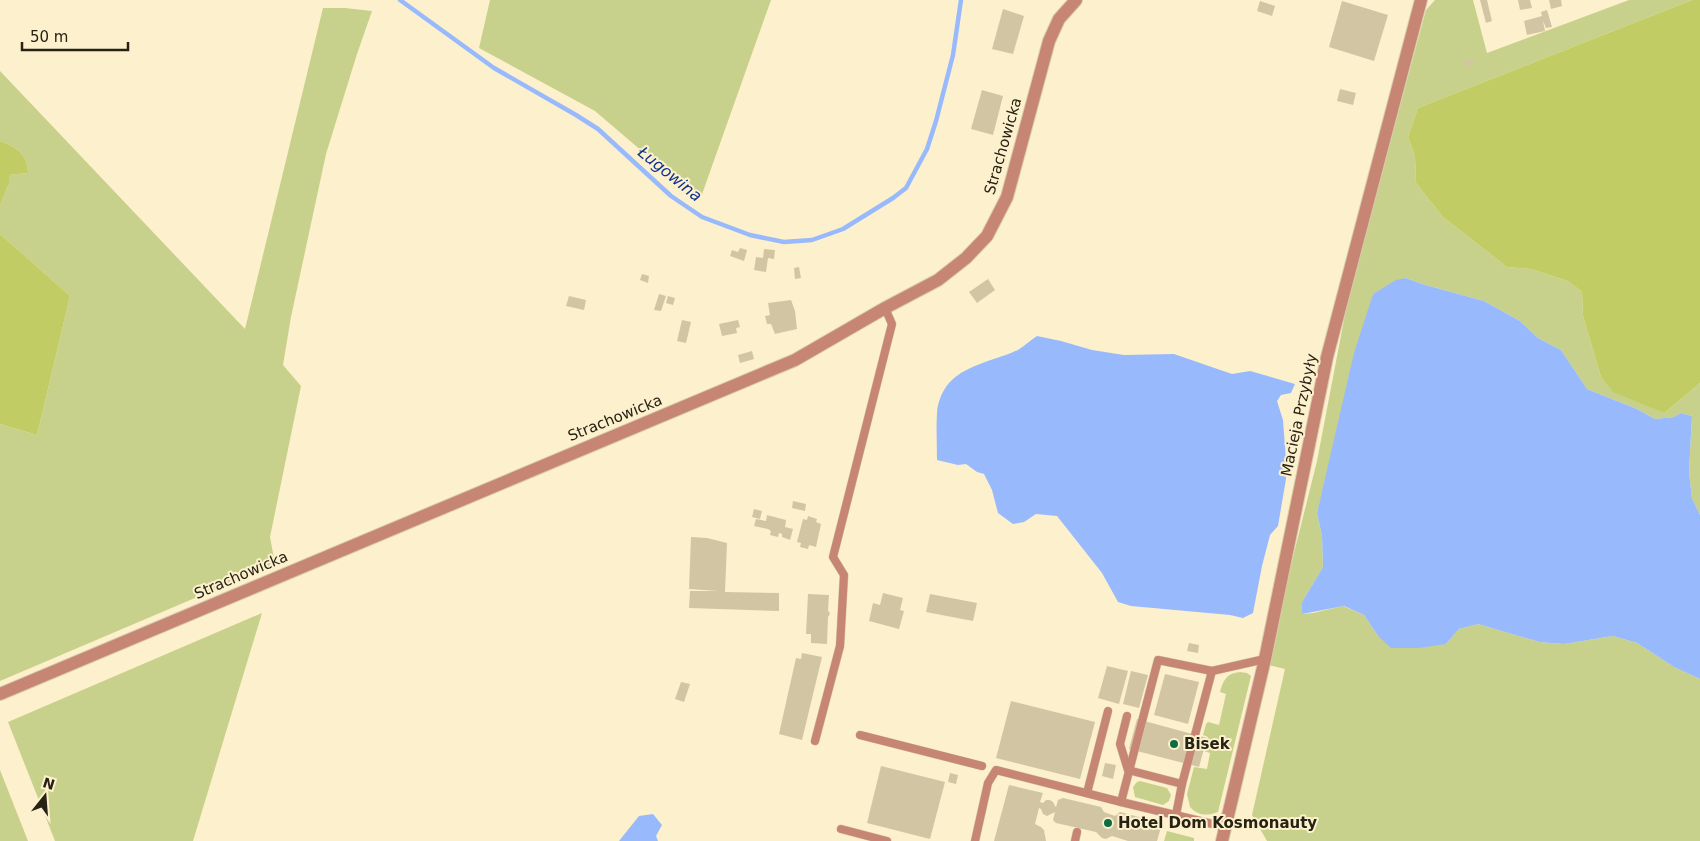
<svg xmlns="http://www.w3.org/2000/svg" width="1700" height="841" font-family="'DejaVu Sans',sans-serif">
	<rect width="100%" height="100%" fill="#fdf0cd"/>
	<!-- green -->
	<g fill="#c8d18b">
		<polygon points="490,0 771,0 701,197 657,164 595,111 479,48"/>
		<polygon points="1435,0 1473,0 1487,53 1629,0 1692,0 1418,108 1408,137 1415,156 1416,183 1443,217 1507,267 1531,269 1568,281 1582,292 1583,316 1601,377 1613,391 1664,413 1700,383 1700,515 1692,498 1689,472 1692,416 1681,413 1674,417 1655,419 1637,409 1587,389 1561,350 1538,338 1520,321 1484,301 1422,284 1406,278 1373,294 1317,513 1322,536 1323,567 1302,602 1302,614 1313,613 1343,606 1364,615 1378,636 1446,644 1459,629 1478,624 1539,642 1564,644 1613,636 1637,643 1674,667 1700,679 1700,841 1267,841 1252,815 1285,669 1269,665 1289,573 1317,461 1348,299 1426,10"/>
		<path d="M323 8H345L372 11 357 54 326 154 291 317 283 365 301 386 270 537 275 564 0 681V424L37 435 70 296 0 234V206L9 183V175L28 173C28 155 17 147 0 141V71L245 329Z"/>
		<polygon points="262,613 193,841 55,841 8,722"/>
		<path d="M1240 672 1247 673 1251 676 1218 812C1207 816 1198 816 1190 807L1187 794 1194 767 1207 769 1210 753 1204 751 1208 737 1203 735 1206 724 1208 722 1219 725 1226 694 1220 692C1223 680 1227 673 1240 672Z"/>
		<polygon points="0,770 28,841 0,841"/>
		<polygon points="1140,781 1167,788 1171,795 1169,801 1163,805 1135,797 1133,787 1137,782"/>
		<polygon points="1167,831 1194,838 1194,841 1164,841"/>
	</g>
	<!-- forest -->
	<g fill="#c1cc64">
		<polygon points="1692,0 1700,0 1700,383 1664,413 1613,392 1601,377 1583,316 1582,292 1568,281 1531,269 1507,267 1443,217 1416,183 1415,156 1408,137 1418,108"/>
		<path d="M0 141C17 147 28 155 28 173L9 175V183L0 206Z"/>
		<polygon points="0,234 70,296 37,435 0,424"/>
	</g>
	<!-- water -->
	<g fill="#98bafd">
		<polygon points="1406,278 1422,284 1484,301 1520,321 1538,338 1561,350 1587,389 1637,409 1655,419 1674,417 1681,413 1692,416 1689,472 1692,498 1700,515 1700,679 1674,667 1637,643 1613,636 1564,644 1539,642 1478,624 1459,629 1446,644 1419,648 1391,648 1378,636 1364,615 1344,606 1302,614 1302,602 1323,567 1322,536 1317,513 1354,353 1373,294 1396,280"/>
		<path d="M1037 336 1061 341 1092 350 1124 355 1174 354 1232 374 1250 371 1295 384 1291 393 1281 395 1277 401 1283 420 1286 460V479L1278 526 1270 535 1262 566 1253 613 1243 618 1230 615 1131 606 1118 602 1102 573 1057 516 1036 514 1024 522 1013 524 998 513 992 490 984 474 977 472 966 464 958 465 937 460C937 444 936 428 937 413 942 367 984 365 1018 350 1024 346 1031 340 1037 336Z"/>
		<polygon points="653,814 662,825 656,836 658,841 619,841 639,816"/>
	</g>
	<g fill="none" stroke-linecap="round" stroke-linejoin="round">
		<!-- stream -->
		<polyline stroke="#98bafd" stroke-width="4.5" points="400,0 494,68 576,115 598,129 671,196 702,217 750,235 784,242 812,240 843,229 893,198 906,188 927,149 936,121 953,55 961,0"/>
	</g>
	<!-- building -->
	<g fill="#d2c5a3">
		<polygon points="1480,0 1487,0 1492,21 1486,23"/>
		<polygon points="1518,0 1530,0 1532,8 1520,10"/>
		<polygon points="1549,0 1561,0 1562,6 1551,9"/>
		<polygon points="1260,1 1275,6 1272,16 1257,11"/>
		<polygon points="1342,1 1388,15 1374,61 1329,47"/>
		<polygon points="1003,9 1024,16 1013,54 992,49"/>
		<polygon points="1547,10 1552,27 1546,28 1543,21 1545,31 1527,35 1524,21 1542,16 1541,12"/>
		<polygon points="1473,59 1474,64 1466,67 1464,62"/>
		<polygon points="1340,89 1356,93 1353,105 1337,101"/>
		<polygon points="982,90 1003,96 993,135 971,129"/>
		<polygon points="740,248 747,250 744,261 730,256 732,250 738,252"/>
		<polygon points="764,249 775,250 774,259 768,258 766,272 754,270 756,257 763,258"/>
		<polygon points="799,267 801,278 795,279 794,268"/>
		<polygon points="642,274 649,276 648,283 640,280"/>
		<polygon points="988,279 995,290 977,303 969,292"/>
		<polygon points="659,294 666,296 661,311 654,310"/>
		<polygon points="569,296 586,300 584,310 566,306"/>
		<polygon points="668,296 675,298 673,305 666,303"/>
		<polygon points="791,300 795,311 797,329 775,334 771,324 767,324 765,316 770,315 768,303"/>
		<polygon points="682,320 691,322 686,343 677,341"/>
		<polygon points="738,320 740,327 736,328 737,333 722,336 719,324"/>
		<polygon points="752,351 754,359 740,363 738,355"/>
		<polygon points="793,501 806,504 805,511 792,508"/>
		<polygon points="754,509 762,511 760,519 752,517"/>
		<polygon points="767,515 786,520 785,527 793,529 790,540 782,537 782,534 779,533 778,537 770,535 771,531 768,529 754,526 756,519 766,521"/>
		<polygon points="808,516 817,519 816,522 821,524 816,547 809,545 808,549 800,547 801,543 797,542 803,519 807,520"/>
		<polygon points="691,537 707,538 727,543 725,592 779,593 779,611 689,608 690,591 718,591 689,589"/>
		<polygon points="883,593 903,598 900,610 904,611 899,629 869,621 873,603 880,605"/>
		<polygon points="808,594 829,595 828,610 830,614 828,617 827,644 811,643 811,634 806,634"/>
		<polygon points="930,594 977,603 973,621 926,612"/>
		<polygon points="1189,643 1199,645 1198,653 1187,651"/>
		<polygon points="802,653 822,657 802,740 779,734 796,658 801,659"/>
		<polygon points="1107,666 1128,671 1119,704 1098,698"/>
		<polygon points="1131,671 1148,675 1139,708 1123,704"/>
		<polygon points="1165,674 1199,682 1188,724 1154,715"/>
		<polygon points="681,682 690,684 684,702 675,699"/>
		<polygon points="1011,701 1095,722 1080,779 996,758"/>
		<polygon points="1137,719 1207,738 1199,767 1129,749"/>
		<polygon points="1105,763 1116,765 1113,779 1102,776"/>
		<polygon points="881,766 945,782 930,839 867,823"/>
		<polygon points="950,773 958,775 956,784 948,782"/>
		<polygon points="1009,785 1043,793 1040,802 1043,803 1046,800 1050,800 1053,802 1055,806 1056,807 1058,800 1063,798 1101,807 1104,812 1115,816 1120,812 1158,822 1161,827 1157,841 1128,841 1112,836 1106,839 1102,838 1096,832 1056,823 1053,820 1055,812 1047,816 1043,814 1041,809 1039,808 1035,824 1041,827 1044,830 1046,841 994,841"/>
	</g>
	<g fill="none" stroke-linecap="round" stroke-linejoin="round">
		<!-- service casing -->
		<g stroke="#d6cbac" stroke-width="9">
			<g id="service">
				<polyline points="1127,716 1120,744 1128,770 1182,784"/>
				<polyline points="860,735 982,766"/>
				<polyline points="815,741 840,646 844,575 833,557 892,324 885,308"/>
				<polyline points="1087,793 1108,711"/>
				<polyline points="1176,815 1182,784 1212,671"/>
				<polyline points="1225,827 1121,802 1158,660 1212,671 1265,659"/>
				<polyline points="841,829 887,841"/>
				<polyline points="975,841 988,783 996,770 1121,802"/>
				<polyline points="1075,841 1077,832"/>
			</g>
		</g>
		<!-- minor casing -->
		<g stroke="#d6cbac" stroke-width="14">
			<polyline id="minor" points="0,694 795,360 885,308 938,280 966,258 987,236 1007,197 1049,41 1059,19 1076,0"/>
		</g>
		<!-- tertiary casing -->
		<g stroke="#d6cbac" stroke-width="14">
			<polyline id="tertiary" points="1222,841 1265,659 1327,357 1421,0"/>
		</g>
		<!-- service -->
		<use href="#service" stroke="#c78674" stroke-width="8"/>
		<!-- minor -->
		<use href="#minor" stroke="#c78674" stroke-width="12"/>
		<!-- tertiary -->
		<use href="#tertiary" stroke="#c78674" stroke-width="12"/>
	</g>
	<!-- markers -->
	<g fill="#0d6c41" stroke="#fdf0cd" stroke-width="2">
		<circle cx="1174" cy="744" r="5"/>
		<circle cx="1108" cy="823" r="5"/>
	</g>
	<g text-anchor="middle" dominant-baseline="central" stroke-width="4" stroke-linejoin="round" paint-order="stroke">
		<!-- street labels -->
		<g font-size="15" fill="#262214" stroke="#fdf0cd">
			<text transform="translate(1003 146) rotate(-74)">Strachowicka</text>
			<text transform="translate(1299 415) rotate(-78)">Macieja Przybyły</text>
			<text transform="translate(615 418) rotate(-22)">Strachowicka</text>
			<text transform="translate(241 575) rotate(-23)">Strachowicka</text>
		</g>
		<!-- poi labels -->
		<g font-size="15" font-weight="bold" fill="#262214" stroke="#fdf0cd" text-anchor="start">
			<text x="1184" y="744">Bisek</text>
			<text x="1118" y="823">Hotel Dom Kosmonauty</text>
		</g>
		<!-- water labels -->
		<g font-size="16" font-style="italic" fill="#0c328f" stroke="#fdf0cd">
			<text transform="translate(670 174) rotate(39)">Ługowina</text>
		</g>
	</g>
	<!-- north arrow -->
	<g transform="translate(45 796) rotate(17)" stroke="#fdf0cd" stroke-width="4" paint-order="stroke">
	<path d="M0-4L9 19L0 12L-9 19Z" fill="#262214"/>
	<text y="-8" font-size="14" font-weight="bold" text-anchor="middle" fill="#262214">N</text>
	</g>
	<!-- scale -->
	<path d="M22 42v8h106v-8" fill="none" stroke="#262214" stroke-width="2.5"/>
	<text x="30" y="42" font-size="15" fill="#262214" stroke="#fdf0cd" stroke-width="4" paint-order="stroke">50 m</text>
</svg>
